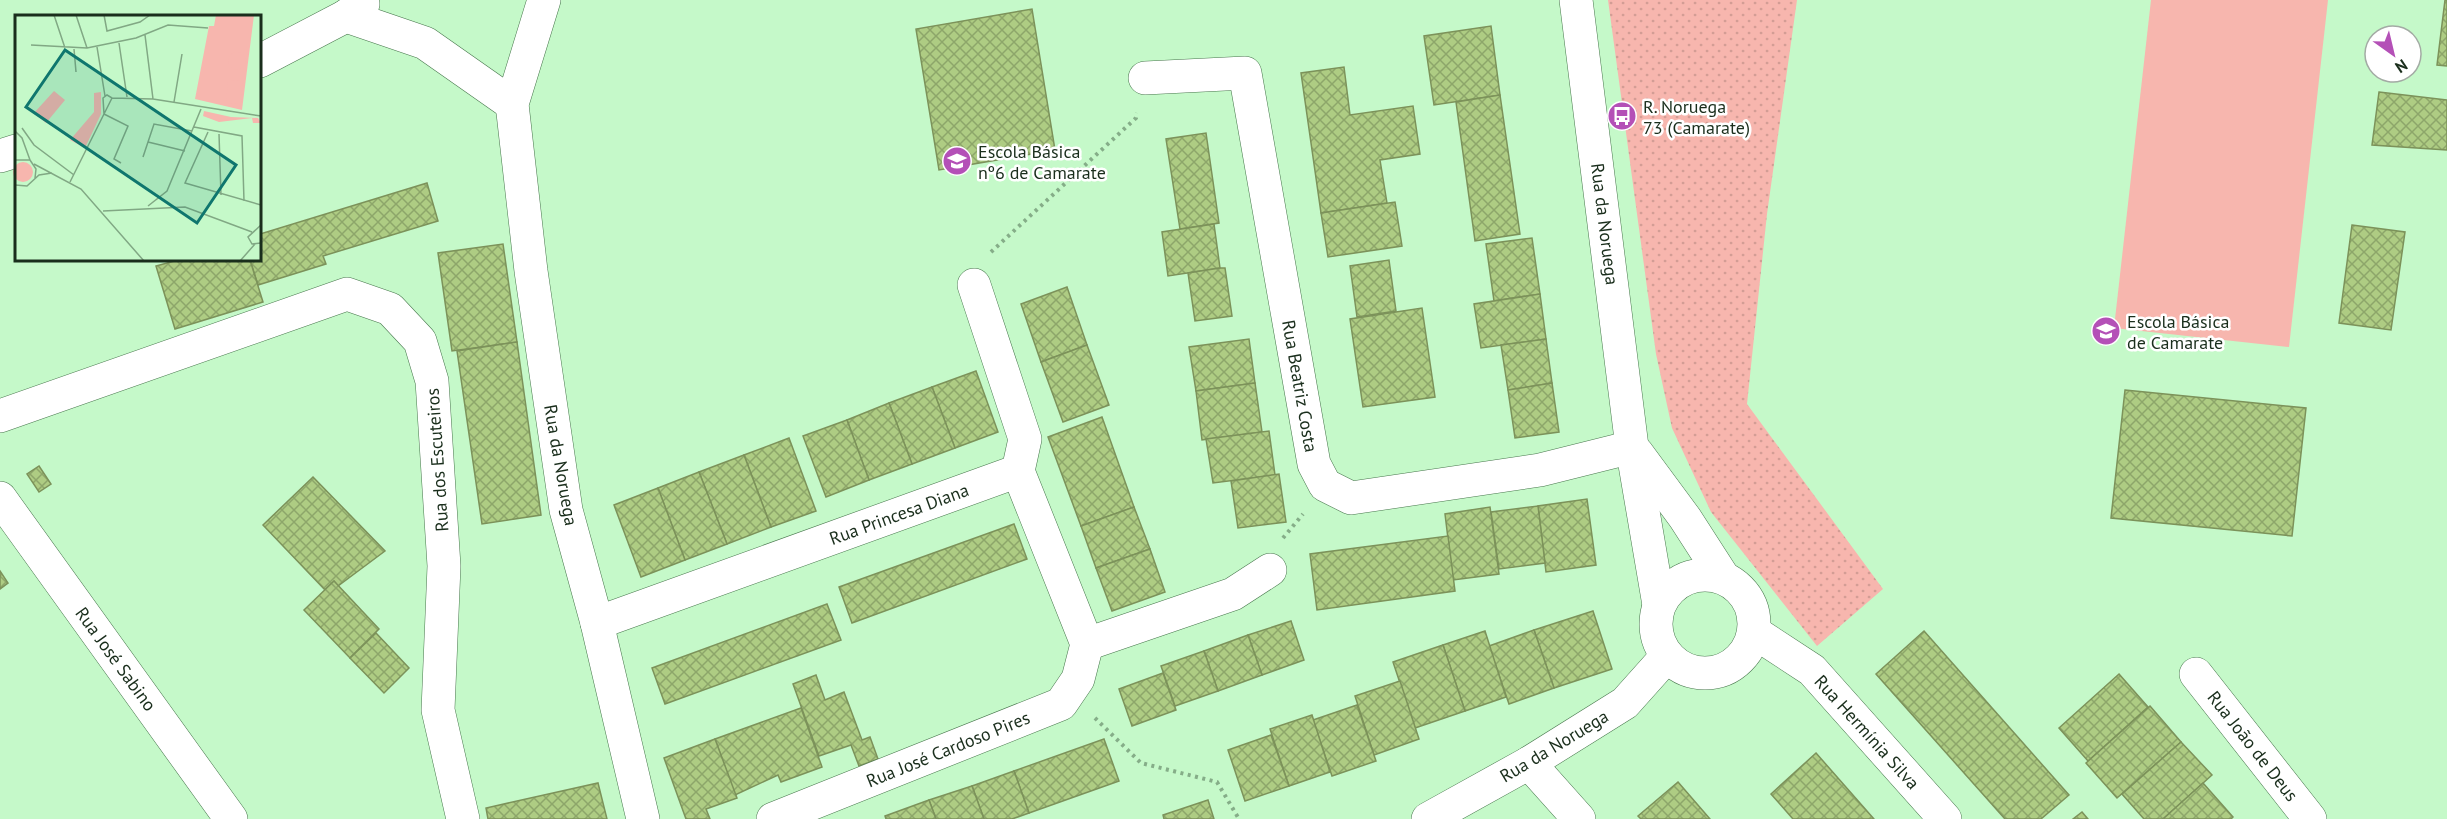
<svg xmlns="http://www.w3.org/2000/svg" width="2447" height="819" font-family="'PT Sans',sans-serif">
	<defs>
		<pattern id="grass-dots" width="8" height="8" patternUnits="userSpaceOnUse" patternTransform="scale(1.5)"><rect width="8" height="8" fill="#f7b6ae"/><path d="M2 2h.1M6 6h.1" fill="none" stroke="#d39d95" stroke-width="1.8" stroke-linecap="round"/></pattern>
		<pattern id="building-cross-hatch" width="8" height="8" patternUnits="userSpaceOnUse" patternTransform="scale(1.5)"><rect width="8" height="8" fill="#aecc83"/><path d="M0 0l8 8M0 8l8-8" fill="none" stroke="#8da66a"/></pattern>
	</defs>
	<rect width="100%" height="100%" fill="#c5f9c9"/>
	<!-- grass -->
	<polygon fill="url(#grass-dots)" points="1608,0 1797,0 1767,214 1747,404 1883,589 1817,646 1711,512 1672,428 1656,354"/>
	<!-- pitch -->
	<polygon fill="#f7b6ae" points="2151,0 2328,0 2289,347 2114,328"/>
	<!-- building -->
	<g fill="url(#building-cross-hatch)" stroke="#7c925a" stroke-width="1.5">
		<polygon points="2445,0 2447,0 2447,66 2437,65"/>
		<polygon points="1032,9 1055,150 939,170 916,29"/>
		<polygon points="1491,26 1500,95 1434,105 1424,36"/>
		<polygon points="1344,67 1350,115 1413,106 1420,154 1380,160 1387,203 1321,213 1301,73"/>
		<polygon points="2379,92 2447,100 2447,150 2372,145"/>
		<polygon points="1500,95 1520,234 1475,241 1456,102"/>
		<polygon points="1206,133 1219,223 1180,229 1166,139"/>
		<polygon points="427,183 438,221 323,256 326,264 258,285 250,260 260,260 260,234"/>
		<polygon points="1395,202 1402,246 1328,257 1321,213"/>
		<polygon points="1214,224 1220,268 1168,276 1162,232"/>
		<polygon points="2352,225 2405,232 2391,330 2339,323"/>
		<polygon points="1532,238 1540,294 1494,301 1486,244"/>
		<polygon points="503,244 517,342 452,351 438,253"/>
		<polygon points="178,260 250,260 263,302 175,329 156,266"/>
		<polygon points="1389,260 1396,311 1357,317 1350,266"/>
		<polygon points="1220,268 1225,268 1232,316 1195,321 1188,273"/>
		<polygon points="1067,287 1087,345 1041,362 1021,304"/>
		<polygon points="1540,294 1546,339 1481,348 1474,304"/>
		<polygon points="1422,308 1435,397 1363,407 1350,319"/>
		<polygon points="1249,339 1255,383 1196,391 1189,347"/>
		<polygon points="1546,339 1552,383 1508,390 1501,345"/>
		<polygon points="517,342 541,515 482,524 457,351"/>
		<polygon points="1087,345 1109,405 1063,422 1041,362"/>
		<polygon points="976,371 998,432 955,448 932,387"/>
		<polygon points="1255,383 1262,432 1202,440 1196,391"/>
		<polygon points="1552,383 1559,432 1515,438 1508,390"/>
		<polygon points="932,387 955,448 912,464 889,403"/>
		<polygon points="2125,390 2306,408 2292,536 2111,518"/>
		<polygon points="889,403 912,464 869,480 847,420"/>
		<polygon points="1102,417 1134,507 1081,526 1048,437"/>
		<polygon points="847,420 869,480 826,497 803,436"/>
		<polygon points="1269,431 1275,475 1213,483 1206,439"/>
		<polygon points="789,438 816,511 771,527 744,455"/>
		<polygon points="744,455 771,527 727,544 699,472"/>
		<polygon points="39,466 51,484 39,492 27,474"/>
		<polygon points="699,472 727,544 685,560 658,488"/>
		<polygon points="1279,474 1286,522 1238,528 1231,481"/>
		<polygon points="313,477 385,551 338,586 334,581 325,590 263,525"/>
		<polygon points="658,488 685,560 641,577 614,505"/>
		<polygon points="1587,499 1596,565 1546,572 1538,506"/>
		<polygon points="1538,506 1545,563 1499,569 1491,512"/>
		<polygon points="1134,507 1150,549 1096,568 1081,526"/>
		<polygon points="1490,507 1499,574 1453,580 1445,514"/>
		<polygon points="1014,524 1027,559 852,623 839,587"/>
		<polygon points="1448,536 1455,591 1317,610 1310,554"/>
		<polygon points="1150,549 1165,592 1112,611 1096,568"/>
		<polygon points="0,571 8,583 0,589"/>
		<polygon points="334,581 379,629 350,658 304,610"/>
		<polygon points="827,604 841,640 665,704 652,668"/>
		<polygon points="1593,611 1612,669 1554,688 1534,630"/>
		<polygon points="1291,621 1304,660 1262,675 1248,635"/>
		<polygon points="1534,630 1554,688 1509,704 1489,646"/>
		<polygon points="1485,631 1506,697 1465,711 1443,645"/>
		<polygon points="1924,631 2069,795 2041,819 2005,819 1876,674"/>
		<polygon points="376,633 409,668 384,693 350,658"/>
		<polygon points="1248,635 1262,675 1218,691 1204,651"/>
		<polygon points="1443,645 1465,711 1415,728 1393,662"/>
		<polygon points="1204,651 1218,691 1175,706 1161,666"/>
		<polygon points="1163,673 1176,710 1132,726 1119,689"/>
		<polygon points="2119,674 2148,707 2088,761 2059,728"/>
		<polygon points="816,675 825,700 844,692 862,740 870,737 878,759 859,766 851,745 819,756 793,684"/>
		<polygon points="1400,681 1419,739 1374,755 1355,696"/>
		<polygon points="1357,705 1376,761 1332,776 1313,720"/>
		<polygon points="2150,706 2181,742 2117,798 2086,763"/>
		<polygon points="801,708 822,767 781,782 778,775 735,795 715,739"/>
		<polygon points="1312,715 1330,772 1289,786 1270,729"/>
		<polygon points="1271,735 1289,786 1245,801 1228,750"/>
		<polygon points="715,739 737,798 706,809 710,819 686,819 664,758"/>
		<polygon points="1104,739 1119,781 1029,813 1014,771"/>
		<polygon points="2181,742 2212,775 2163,819 2144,819 2122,794"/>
		<polygon points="1816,753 1874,819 1793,819 1771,794"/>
		<polygon points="1014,771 1029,813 1012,819 984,819 972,786"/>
		<polygon points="1678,782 1710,819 1641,819 1638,816"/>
		<polygon points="598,783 607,819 488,819 486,808"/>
		<polygon points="2203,783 2233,817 2231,819 2163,819"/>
		<polygon points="972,786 984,819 936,819 929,800"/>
		<polygon points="929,800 936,819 886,819 885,816"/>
		<polygon points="1208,800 1214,819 1164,819 1163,815"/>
		<polygon points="2082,812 2088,819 2073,819"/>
	</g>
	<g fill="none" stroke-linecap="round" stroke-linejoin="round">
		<!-- street casing -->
		<g stroke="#48774d" stroke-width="34">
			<g id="street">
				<polyline points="544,0 512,104 531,271 566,510 597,623 643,819"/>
				<polyline points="1576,0 1632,447 1659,605"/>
				<polyline points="346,16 425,43 512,104"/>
				<polyline points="260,61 346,16 363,4"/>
				<polyline points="1145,78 1245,73 1314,464 1325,485 1351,498 1540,470 1632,447"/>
				<polyline points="0,156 16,151"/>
				<polyline points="974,285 1025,439 1018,471"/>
				<polyline points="0,416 347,294 390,309 420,341 432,381 444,566 438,710 463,819"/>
				<polyline points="1637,453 1685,518 1723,577"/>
				<polyline points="0,498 231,819"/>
				<circle cx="1705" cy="624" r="49"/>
				<polyline points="597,623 1018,471"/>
				<polyline points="1754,632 1812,670 1945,819"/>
				<polyline points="1087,644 1233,594 1270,570"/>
				<polyline points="2196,674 2310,819"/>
				<polyline points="1529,763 1579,819"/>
				<polyline points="773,819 1061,704 1078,679 1087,644 1018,471"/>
				<polyline points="1428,819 1529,763 1625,703 1667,656"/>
			</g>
		</g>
		<!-- path -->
		<g stroke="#85ad88" stroke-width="4" stroke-dasharray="3 4.5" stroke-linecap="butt">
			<polyline points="991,252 1136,118 1137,113"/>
			<polyline points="1283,538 1303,514"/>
			<polyline points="1095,718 1141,763 1217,782 1239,819"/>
		</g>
		<!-- street -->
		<use href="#street" stroke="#fff" stroke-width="33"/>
	</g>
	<!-- icons -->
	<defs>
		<g id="bus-disc" transform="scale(1.5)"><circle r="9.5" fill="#b450b7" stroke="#fff"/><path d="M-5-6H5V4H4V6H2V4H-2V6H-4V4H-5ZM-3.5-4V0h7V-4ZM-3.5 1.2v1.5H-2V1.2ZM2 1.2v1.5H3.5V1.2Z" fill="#fff"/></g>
		<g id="school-disc" transform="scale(1.5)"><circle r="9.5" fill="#b450b7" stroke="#fff"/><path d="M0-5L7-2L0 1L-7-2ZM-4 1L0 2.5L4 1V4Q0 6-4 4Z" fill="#fff"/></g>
	</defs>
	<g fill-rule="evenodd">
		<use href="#bus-disc" x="1622" y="116"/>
		<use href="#school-disc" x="957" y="161"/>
		<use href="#school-disc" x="2106" y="331"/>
	</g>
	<g text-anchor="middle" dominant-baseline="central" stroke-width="5" stroke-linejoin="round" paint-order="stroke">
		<!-- poi labels -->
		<g font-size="18" fill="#1a2e1c" stroke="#fff" text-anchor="start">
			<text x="1643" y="106">R. Noruega<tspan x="1643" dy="21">73 (Camarate)</tspan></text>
			<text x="978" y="151">Escola Básica<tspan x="978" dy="21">nº6 de Camarate</tspan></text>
			<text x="2127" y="321">Escola Básica<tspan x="2127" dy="21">de Camarate</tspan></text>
		</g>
		<!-- street labels -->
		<g font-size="18" fill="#1a2e1c" stroke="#fff">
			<text transform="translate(1605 224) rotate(83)">Rua da Noruega</text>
			<text transform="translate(1300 386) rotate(80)">Rua Beatriz Costa</text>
			<text transform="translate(437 460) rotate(-94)">Rua dos Escuteiros</text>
			<text transform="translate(561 465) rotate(80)">Rua da Noruega</text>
			<text transform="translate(899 514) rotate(-20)">Rua Princesa Diana</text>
			<text transform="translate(116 659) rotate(54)">Rua José Sabino</text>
			<text transform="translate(1867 732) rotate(48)">Rua Hermínia Silva</text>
			<text transform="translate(1554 746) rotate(-31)">Rua da Noruega</text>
			<text transform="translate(2253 746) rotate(52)">Rua João de Deus</text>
			<text transform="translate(948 749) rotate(-22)">Rua José Cardoso Pires</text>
		</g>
	</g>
	<!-- overview -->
	<g transform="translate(15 15)">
		<rect width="246" height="246" fill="#c5f9c9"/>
		<path d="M201 0H239L227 95 180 84 194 11H199ZM86 77V99L70 133 55 125 79 97V78ZM189 96 216 102 243 103 246 108H238L237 103 204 107 188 101ZM-2 157a10 10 0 1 1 20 0a10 10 0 1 1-20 0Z" fill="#f7b6ae"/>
		<path d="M213 46a9 9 0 1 1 18 0a9 9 0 1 1-18 0ZM213 65 228 66 226 89 211 88ZM39 76 50 85 31 108 19 98Z" fill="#f7b6ae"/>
		<path fill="none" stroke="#81a884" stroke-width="1.5" d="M39 0 50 33M61 0 72 33M89 0 92 16 125 7 135 0M130 20 138 84M104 28 112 82M16 30 72 33 121 23 153 10 193 13M82 32 90 81M59 34 61 57M159 87 167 39M89 99 88 83 92 80 97 83 138 84 246 101M89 99 113 111 99 144 106 148M179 112 227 121 229 186M7 113 19 130 59 160M0 116 7 123 15 145M193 117 170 168 246 190M204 119 206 180M133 127 170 136M128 142 139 109 177 116M0 145H15L21 154 20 163M19 149 66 174 129 246M55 167 97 83M0 170 12 171 24 160 37 158M133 191 152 176 186 94M88 196 170 192 237 217M246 210 233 222 237 229 246 228M225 246 240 229"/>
		<path fill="#0f766e" fill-opacity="0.15" stroke="#0f766e" stroke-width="3" d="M50 35 221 150 182 208 11 92Z"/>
		<rect width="246" height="246" fill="none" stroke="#1a2e1c" stroke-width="3"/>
	</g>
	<!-- north arrow -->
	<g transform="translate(2393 54) rotate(146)"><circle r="28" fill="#ffffff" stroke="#a3aba4" stroke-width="1.5"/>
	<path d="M0-4.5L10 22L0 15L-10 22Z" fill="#b450b7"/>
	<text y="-9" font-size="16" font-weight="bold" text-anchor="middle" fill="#1a2e1c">N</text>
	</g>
</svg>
